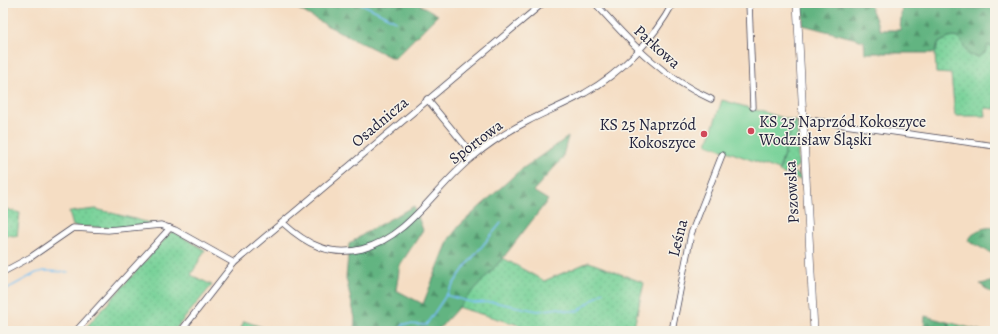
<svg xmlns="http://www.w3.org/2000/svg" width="998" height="334" font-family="Alegreya,serif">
	<defs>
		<pattern id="grass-dots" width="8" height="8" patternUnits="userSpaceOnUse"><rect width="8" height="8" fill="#78d299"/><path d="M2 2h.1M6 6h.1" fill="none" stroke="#68b485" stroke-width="1.8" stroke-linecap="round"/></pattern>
		<pattern id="forest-firs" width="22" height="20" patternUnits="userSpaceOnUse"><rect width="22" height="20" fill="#62b481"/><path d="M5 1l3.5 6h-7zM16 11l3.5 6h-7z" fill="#50926b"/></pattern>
	</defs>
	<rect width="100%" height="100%" fill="#f7f3e8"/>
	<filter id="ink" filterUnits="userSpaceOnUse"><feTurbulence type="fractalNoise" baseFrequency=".025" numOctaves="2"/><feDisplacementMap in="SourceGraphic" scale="8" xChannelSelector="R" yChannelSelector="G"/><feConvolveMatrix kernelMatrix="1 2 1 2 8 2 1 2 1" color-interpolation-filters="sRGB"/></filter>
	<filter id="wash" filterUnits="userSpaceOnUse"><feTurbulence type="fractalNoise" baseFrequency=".012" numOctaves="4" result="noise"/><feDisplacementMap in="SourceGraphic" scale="16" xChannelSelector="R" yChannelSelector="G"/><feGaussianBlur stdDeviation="0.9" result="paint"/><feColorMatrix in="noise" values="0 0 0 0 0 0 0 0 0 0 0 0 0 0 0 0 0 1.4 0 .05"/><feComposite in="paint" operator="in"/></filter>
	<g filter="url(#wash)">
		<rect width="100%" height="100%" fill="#f5ddc3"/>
		<!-- grass -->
		<g fill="url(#grass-dots)" stroke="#4d7a6a">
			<polygon points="951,37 959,38 966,48 988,45 995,49 995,109 985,108 986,116 955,116 951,74 936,73 935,53 938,43"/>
			<polygon points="794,121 797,121 798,166 791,171 799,175 801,180 779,172"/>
			<polygon points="3,208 20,213 17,236 3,235"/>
			<polygon points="96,209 154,224 113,228 73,226 69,212"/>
			<polygon points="172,231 205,250 191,275 212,285 174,331 83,331"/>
			<polygon points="503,258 544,281 589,262 644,283 633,331 539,331 457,307"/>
			<polygon points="244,321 274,331 240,331"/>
			<polygon points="947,322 982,331 952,331"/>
		</g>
		<!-- forest -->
		<g fill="url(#forest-firs)" stroke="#426b5e">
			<polygon points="288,3 417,3 438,15 394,59 326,25"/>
			<polygon points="803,3 869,3 880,30 900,30 902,3 948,3 962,8 979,8 995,3 995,49 988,45 985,53 978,57 969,55 959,38 951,37 938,43 935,53 865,53 864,41 803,25"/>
			<polygon points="568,137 562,159 533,191 548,200 503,258 437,331 354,331 355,318 346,278 349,244 370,230 414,206 423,230 400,265 396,290 423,304 449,239 460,225 519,171"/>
			<path d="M995 227V255L968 241C975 229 982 228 995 227Z"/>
			<polygon points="995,281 995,296 980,284"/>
			<polygon points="925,316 947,322 952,331 924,331"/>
		</g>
		<!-- garden -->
		<polygon fill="#78d299" stroke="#4d7a6a" points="722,100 794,121 779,170 707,144"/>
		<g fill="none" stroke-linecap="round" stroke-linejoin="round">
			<!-- stream -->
			<g stroke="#79c0f1" stroke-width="1.5">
				<polyline points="360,3 396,21"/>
				<polyline points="3,291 36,273 44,271 68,272"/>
				<polyline points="445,295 474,303 493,302 538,311 559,308 567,311 578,311 603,292"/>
				<polyline points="399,331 404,324 426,325 465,267 501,223"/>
			</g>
		</g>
	</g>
	<g filter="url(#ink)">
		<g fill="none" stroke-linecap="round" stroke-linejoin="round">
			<!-- minor casing -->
			<g stroke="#423e4f" stroke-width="7">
				<g id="minor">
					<path d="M595 3C631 43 661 77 711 99"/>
					<polyline points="749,3 753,107"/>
					<polyline points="427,99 474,156"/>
					<polyline points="802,119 995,146"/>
					<path d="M283 223C306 244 330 257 362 249 411 236 436 185 474 156 490 143 510 130 528 121 547 111 567 104 585 93 621 73 654 39 673 3"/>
					<polyline points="3,272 31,257 73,228 108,230 161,225 175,230 234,263"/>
					<polyline points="76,331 170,228"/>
					<polyline points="181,331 234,263 543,3"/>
					<polyline points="672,331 691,234 722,155"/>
				</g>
			</g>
			<!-- major casing -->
			<g stroke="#423e4f" stroke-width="8">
				<polyline id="major" points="797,3 814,331"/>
			</g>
			<!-- minor -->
			<use href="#minor" stroke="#fff" stroke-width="5.5"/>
			<!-- major -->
			<use href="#major" stroke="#fff" stroke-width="7"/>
		</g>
	</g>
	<!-- markers -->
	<g fill="#d1495b" stroke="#f7f3e8" stroke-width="1.5">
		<circle cx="751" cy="131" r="4"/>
		<circle cx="704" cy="134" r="4"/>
	</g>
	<g text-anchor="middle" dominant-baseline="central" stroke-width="3" stroke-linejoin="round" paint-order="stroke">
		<!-- street labels -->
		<g font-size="16" fill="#22223b" stroke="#f7f3e8">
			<text transform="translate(657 47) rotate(42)">Parkowa</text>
			<text transform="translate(380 122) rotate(-40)">Osadnicza</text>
			<text transform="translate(476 142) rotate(-37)">Sportowa</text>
			<text transform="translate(792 192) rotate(-93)">Pszowska</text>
			<text transform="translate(678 238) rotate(-76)">Leśna</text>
		</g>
		<!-- poi labels -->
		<g font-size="16" fill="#22223b" stroke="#f7f3e8" text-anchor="start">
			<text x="759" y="122">KS 25 Naprzód Kokoszyce<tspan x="759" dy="18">Wodzisław Śląski</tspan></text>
			<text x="696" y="125" text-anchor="end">KS 25 Naprzód<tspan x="696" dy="18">Kokoszyce</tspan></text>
		</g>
	</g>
	<!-- margin -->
	<rect width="998" height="334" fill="none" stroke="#f7f3e8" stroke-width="16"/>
</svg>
